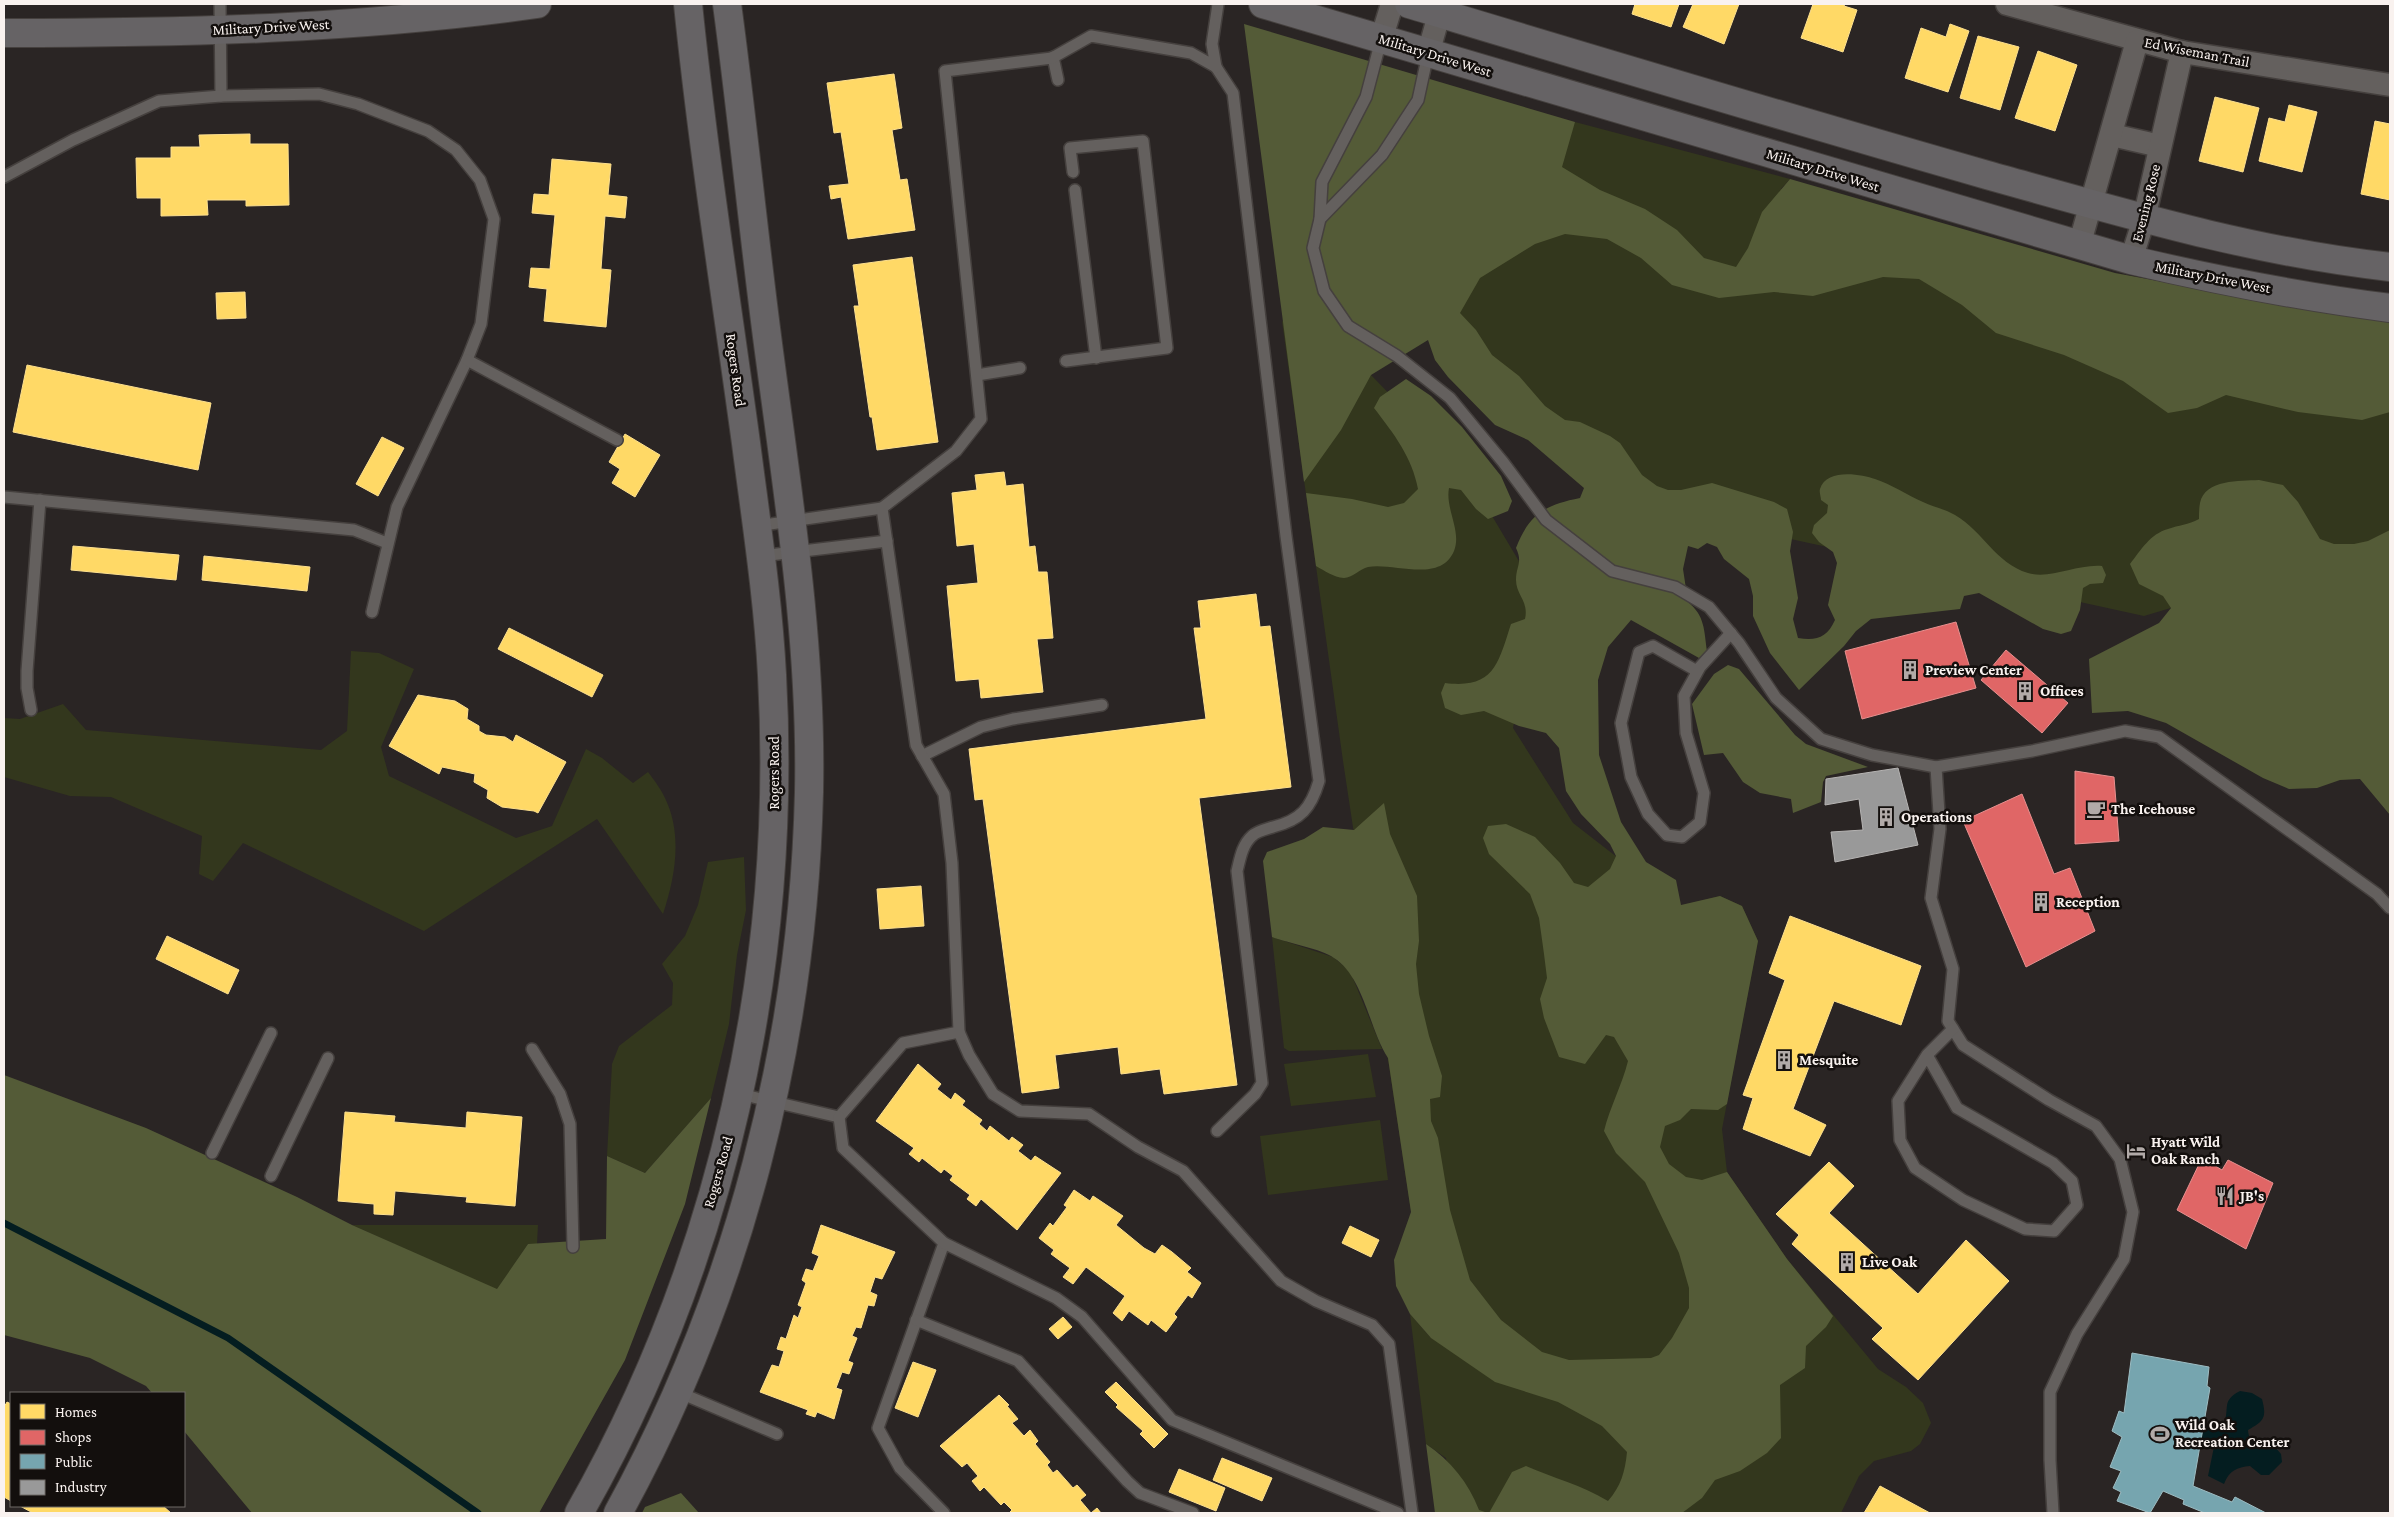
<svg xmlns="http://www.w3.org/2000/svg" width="2394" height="1517" font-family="'Crimson Pro',serif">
	<rect width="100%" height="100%" fill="#2a2524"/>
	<!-- green -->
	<g fill="#33371d">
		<polygon points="1575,122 1790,179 1781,189 2104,285 2390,338 2390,569 2347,555 2144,616 1603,498 1455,323 1470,247"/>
		<polygon points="1282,321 1371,375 1467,474 1538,593 1513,728 1573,823 1680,906 1720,896 1742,906 1758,941 1722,1129 1727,1172 1787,1259 1878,1369 1906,1387 1923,1403 1931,1423 1920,1444 1911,1451 1874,1461 1859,1476 1841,1513 1453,1513 1446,1458 1426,1444 1410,1314 1430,1337 1343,761"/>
		<path d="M351 651 379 653 414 669 381 747 389 776 516 838 552 826 586 749 602 758 633 783 648 772C654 780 661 789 665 798 683 835 675 877 663 914L597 819 424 931 243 843 213 881 199 874 202 836 111 797 70 796 4 777V718L20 719 63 704 86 730 321 750 347 731Z"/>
		<polygon points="744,857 746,910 737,955 729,1024 711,1098 645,1173 607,1156 612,1064 619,1046 672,1005 673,983 662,964 685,936 698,905 708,862"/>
		<polygon points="1272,937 1333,957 1350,971 1382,1049 1289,1051 1284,1048"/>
		<polygon points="1368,1054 1376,1097 1291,1106 1284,1064"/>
		<polygon points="1380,1120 1388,1180 1268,1195 1260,1136"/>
		<polygon points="352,1225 538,1225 537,1244 528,1244 497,1290"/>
	</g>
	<!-- forest -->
	<g fill="#545b37">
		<path d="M1244 24 1575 122 1562 167 1600 190 1645 209 1677 230 1704 258 1736 267 1748 248 1762 212 1790 179 2115 273 2293 306 2390 320V412L2362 420 2298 412 2226 395 2197 408 2168 413 2123 381 2064 355 1996 333 1962 305 1919 279 1883 277 1813 296 1774 292 1719 298 1672 285 1641 258 1607 239 1565 234 1535 244 1480 278 1460 313 1476 330 1492 355 1519 376 1545 406 1565 420 1580 422 1610 436 1620 443 1642 475 1657 486 1668 490H1681L1712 483 1774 502 1787 509 1793 532 1790 551 1798 598 1793 619 1798 638C1816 641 1827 638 1835 620L1828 605 1837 563 1833 552 1819 542 1812 533 1814 525 1827 513 1828 505 1821 500C1821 497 1819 492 1820 489 1826 468 1861 474 1875 479 1891 484 1907 495 1923 502 1933 507 1945 509 1955 515 1983 531 1995 563 2028 573 2050 580 2076 564 2102 566L2106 575 2103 583 2090 584 2083 588 2080 610 2071 631 2061 634 2043 629 1979 593 1964 596 1960 609 1871 619 1856 631 1844 646 1799 690 1770 653 1753 616V596L1749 579 1724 559 1717 547 1707 543 1698 549 1688 546 1683 569 1688 602C1705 616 1704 630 1707 651L1699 658 1631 620 1608 647 1598 680 1599 755 1621 822 1646 862 1676 880 1681 905 1720 896 1742 906 1758 941 1727 1104 1718 1110 1691 1109 1680 1120 1665 1126 1660 1147 1669 1164 1686 1177 1702 1180 1727 1172 1787 1259 1833 1316 1826 1327 1806 1346 1805 1368 1780 1385 1781 1438 1767 1453 1740 1471 1715 1480 1702 1498 1682 1513H1489L1512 1472 1526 1466C1553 1478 1582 1485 1608 1501 1621 1486 1625 1472 1627 1452L1602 1426 1558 1402 1495 1382 1431 1338 1410 1314 1396 1286 1394 1260 1411 1212 1388 1058C1369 1029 1364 977 1334 958 1322 949 1288 943 1272 937L1263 861 1267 852 1304 839 1323 827 1354 830 1384 803 1390 834 1417 896 1419 941 1416 964 1419 994 1429 1036 1442 1076 1440 1097 1430 1099 1431 1121 1438 1138 1450 1210 1470 1280 1501 1320 1542 1352 1569 1360 1651 1358 1659 1355 1672 1338 1689 1308V1288L1679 1253 1645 1182 1616 1153 1604 1131C1610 1107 1622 1085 1628 1061L1614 1037 1606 1035 1585 1064 1559 1057 1544 1018 1540 999 1547 978 1544 954 1539 918 1530 894 1489 854 1483 838 1488 826 1506 824 1535 837 1560 863 1574 883 1588 887 1610 869 1616 856 1610 844 1581 814 1566 791 1559 748 1546 733 1519 726 1484 711 1461 715 1445 708 1441 693 1445 683C1494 689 1498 664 1511 624L1525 619C1529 601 1516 595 1516 580 1516 566 1523 563 1516 548 1529 514 1545 505 1580 498L1584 488 1528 440 1495 425 1448 377 1435 360 1428 340 1371 375 1341 430 1304 482Z"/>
		<path d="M1406 379 1431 396 1462 427 1501 476 1512 501 1508 511 1488 519 1476 509 1461 490 1449 488C1445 509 1462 531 1454 551 1440 584 1393 562 1368 567 1360 569 1352 578 1344 578 1333 577 1325 571 1316 566L1306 493 1352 499 1388 507 1404 503 1418 489C1412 457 1394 434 1374 408L1380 397Z"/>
		<path d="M2259 480 2283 485 2298 502 2320 539 2334 544H2354L2368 541 2390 530V815L2360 779 2340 780 2317 788 2289 789 2263 778 2166 723 2128 711 2092 713 2089 659 2159 623 2171 608 2163 596 2139 584 2130 564C2141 550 2150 534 2168 529 2179 525 2188 525 2199 519 2199 514 2199 508 2200 503 2205 479 2240 481 2259 480Z"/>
		<polygon points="1728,665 1739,669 1795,735 1806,744 1868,767 1826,776 1823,782 1821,802 1793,813 1791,799 1760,793 1743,782 1723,753 1704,755 1692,704 1714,674"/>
		<polygon points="4,1075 146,1128 297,1197 352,1225 497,1289 528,1244 606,1239 607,1156 645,1173 711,1098 685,1204 625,1360 539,1513 252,1513 184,1431 184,1393 152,1393 146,1386 90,1358 4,1335"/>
		<path d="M1426 1444C1451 1461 1468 1482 1479 1510L1488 1513H1435Z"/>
		<polygon points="681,1493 699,1513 642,1513 645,1507"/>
	</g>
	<!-- water -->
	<path fill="#041d20" d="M2240 1391 2252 1393 2262 1399C2267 1418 2264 1421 2248 1430 2249 1447 2262 1444 2275 1447L2281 1454 2282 1462 2269 1475H2261L2250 1466C2237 1467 2229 1471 2224 1484L2208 1476 2215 1442 2201 1439 2203 1427 2220 1428 2224 1424C2230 1407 2221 1401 2240 1391Z"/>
	<!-- homes -->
	<g fill="#ffd966" stroke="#fde08f">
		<polygon points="1635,4 1679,4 1671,27 1632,14"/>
		<polygon points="1693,4 1739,4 1724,44 1683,27"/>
		<polygon points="1813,4 1845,4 1844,6 1857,10 1843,52 1801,38"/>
		<polygon points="1950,24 1969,31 1948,92 1905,78 1921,28 1946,37"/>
		<polygon points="1978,36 2019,47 2000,110 1960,98"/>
		<polygon points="2038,51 2077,65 2055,131 2015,118"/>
		<polygon points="894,74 902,128 892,130 900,180 907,179 915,230 848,239 841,197 831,199 829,186 849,184 841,132 834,133 827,83"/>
		<polygon points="2215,97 2259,108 2243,172 2199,161"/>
		<polygon points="2289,105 2317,112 2302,172 2259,161 2269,118 2285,122"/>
		<polygon points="2375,121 2390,124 2390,200 2361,194"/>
		<polygon points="250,134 250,144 288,144 289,205 246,206 246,200 207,200 208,215 161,216 161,198 137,198 136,158 171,158 171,147 200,147 199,135"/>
		<polygon points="552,159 611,164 608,195 627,197 625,218 605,216 601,269 611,270 606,327 544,321 547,289 529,287 531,268 550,269 555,215 532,213 534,194 549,195"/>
		<polygon points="912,257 938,442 877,450 872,417 870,417 854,306 859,306 853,265"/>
		<polygon points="245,292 246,318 217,319 216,293"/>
		<polygon points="27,365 211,403 198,470 13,432"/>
		<polygon points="625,434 660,455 635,497 612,483 620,469 609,462"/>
		<polygon points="382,437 404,448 378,496 356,484"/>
		<polygon points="1004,472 1006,486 1023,484 1029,547 1035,546 1038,572 1047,572 1053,638 1037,639 1043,692 981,698 979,679 956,681 947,586 978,583 974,544 957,546 952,493 977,490 975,475"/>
		<polygon points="73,546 179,555 176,580 71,570"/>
		<polygon points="204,556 310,567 307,591 202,580"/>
		<polygon points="1256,594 1260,627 1270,626 1291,787 1199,798 1237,1085 1164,1094 1160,1069 1121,1074 1118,1047 1055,1055 1059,1088 1022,1093 983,799 975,800 969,749 1206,719 1194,628 1201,628 1198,601"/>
		<polygon points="509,628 603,675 592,697 498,649"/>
		<polygon points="418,695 455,701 468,709 467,719 479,726 479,731 486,735 505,737 513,742 516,735 566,762 538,813 534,811 502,807 487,798 488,790 474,782 475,774 442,767 439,774 389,746"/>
		<polygon points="921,886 924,926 880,929 877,889"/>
		<polygon points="1790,916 1921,966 1901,1025 1834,1001 1793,1109 1826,1125 1810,1156 1743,1129 1753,1098 1743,1095 1785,980 1769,973"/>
		<polygon points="167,936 239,970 228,994 156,959"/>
		<polygon points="918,1064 941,1084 937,1089 951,1100 955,1093 965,1101 962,1105 982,1120 979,1124 987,1131 990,1126 1009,1141 1012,1137 1023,1145 1018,1151 1031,1161 1035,1156 1061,1173 1017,1230 981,1199 976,1206 967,1199 970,1195 950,1180 953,1176 944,1169 941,1173 922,1158 919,1162 909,1154 914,1148 876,1121"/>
		<polygon points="345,1112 395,1116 394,1122 466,1128 467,1112 522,1117 515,1206 466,1202 467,1197 395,1191 393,1215 374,1214 374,1204 338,1201"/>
		<polygon points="1829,1162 1854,1186 1829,1213 1918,1294 1966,1240 2009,1281 1918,1380 1872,1339 1883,1328 1792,1244 1799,1235 1776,1214"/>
		<polygon points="1074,1190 1090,1201 1093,1196 1123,1216 1116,1225 1144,1248 1155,1254 1162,1245 1172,1252 1191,1268 1187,1272 1201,1283 1192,1298 1188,1295 1174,1314 1177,1317 1166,1332 1151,1320 1148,1325 1129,1311 1122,1321 1113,1313 1125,1296 1086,1267 1073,1284 1063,1277 1070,1268 1051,1254 1054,1250 1039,1238 1050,1223 1053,1226 1067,1207 1064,1205"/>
		<polygon points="821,1225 895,1252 882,1279 875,1277 870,1292 877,1295 874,1306 868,1305 861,1328 856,1327 852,1336 857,1338 848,1361 853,1363 849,1374 842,1372 836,1388 842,1390 834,1419 817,1412 815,1417 806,1414 808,1410 760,1392 772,1365 779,1367 784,1351 777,1349 781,1337 786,1339 794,1315 798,1318 802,1307 798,1305 806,1283 802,1280 806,1269 813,1271 819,1256 812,1253"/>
		<polygon points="1350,1226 1379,1240 1371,1257 1342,1243"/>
		<polygon points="1063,1317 1072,1327 1058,1339 1049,1329"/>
		<polygon points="913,1362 936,1370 918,1417 895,1408"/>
		<polygon points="1116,1382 1168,1434 1154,1448 1140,1434 1143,1431 1116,1407 1118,1405 1105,1392"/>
		<polygon points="999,1395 1009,1405 1007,1406 1018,1419 1012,1423 1024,1436 1030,1430 1038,1441 1035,1444 1050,1462 1047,1465 1053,1473 1057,1470 1073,1488 1077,1485 1086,1495 1080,1500 1091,1513 1097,1508 1101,1513 1009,1513 1012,1510 1004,1502 1001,1505 984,1487 980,1491 972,1481 978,1476 967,1463 962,1467 940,1446"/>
		<polygon points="7,1402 11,1404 11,1501 4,1497 4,1407"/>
		<polygon points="1222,1458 1272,1478 1262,1501 1213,1480"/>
		<polygon points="1179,1469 1225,1488 1216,1511 1169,1492"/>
		<polygon points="1880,1486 1930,1513 1864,1513"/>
		<polygon points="20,1506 163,1506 171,1513 33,1513"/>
	</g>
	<!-- shops -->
	<g fill="#e06666" stroke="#e8908f">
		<polygon points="1956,622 1976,688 1862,719 1845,651"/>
		<polygon points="2006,650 2068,703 2042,733 1981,680"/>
		<polygon points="2075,771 2114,777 2119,841 2075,844"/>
		<polygon points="2022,794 2054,874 2070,868 2095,931 2026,967 1963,821"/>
		<polygon points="2202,1158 2222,1170 2228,1160 2273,1183 2246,1249 2177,1210"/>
	</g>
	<!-- public -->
	<polygon fill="#76a5af" stroke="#9dbcc2" points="2132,1353 2209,1367 2207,1386 2210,1388 2193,1486 2232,1502 2235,1497 2266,1513 2205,1513 2183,1504 2184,1500 2163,1491 2150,1513 2117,1501 2121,1492 2113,1488 2121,1471 2110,1467 2122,1437 2112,1431 2119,1411 2124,1413"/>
	<!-- industry -->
	<polygon fill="#999" stroke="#b6b4b3" points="1898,768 1918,845 1835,862 1831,832 1863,830 1859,799 1825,805 1826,779"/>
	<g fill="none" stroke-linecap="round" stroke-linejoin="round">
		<!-- stream -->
		<polyline stroke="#041d20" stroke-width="7" points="4,1223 228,1338 478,1513"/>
		<!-- service casing -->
		<g stroke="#45403e" stroke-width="14">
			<g id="service">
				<polyline points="220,4 221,96"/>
				<polyline points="1381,40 1366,97 1322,182 1320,219 1313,248 1324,291 1348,326 1397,356 1450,398 1503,462 1546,520 1612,571 1675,587 1709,607 1739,643 1776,698 1821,739 1872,755 1936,767 2032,751 2125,731 2159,737 2377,894 2390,908"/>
				<polyline points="1053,57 1058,80"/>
				<path d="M1216 67 1233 93 1286 536 1319 781C1311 808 1301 820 1273 827 1267 829 1257 831 1252 836 1242 845 1240 859 1237 871L1262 1083 1255 1094 1217 1131"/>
				<polyline points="4,177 73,140 159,101 221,96 319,94 358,104 428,131 456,150 480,180 494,219 481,324 467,360 397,507 372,612"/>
				<polyline points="1075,190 1096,358"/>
				<polyline points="1320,219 1382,155 1418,100 1428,54"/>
				<polyline points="467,360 617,440"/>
				<polyline points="1066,361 1167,348 1143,141 1070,148 1073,172"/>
				<polyline points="977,375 1020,368"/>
				<polyline points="4,497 354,530 387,543"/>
				<polyline points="757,526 882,508"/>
				<polyline points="761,556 887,541"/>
				<polyline points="1697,671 1653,646 1639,652 1621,723 1631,777 1648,814 1667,835 1682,837 1700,822 1704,793 1686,733 1684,696 1700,667 1731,633"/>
				<polyline points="31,710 27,688 27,671 40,500"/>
				<polyline points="922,756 981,727 1013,719 1102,705"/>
				<polyline points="1936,767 1940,829 1931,898 1953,969 1948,1021 1963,1045 2049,1100 2096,1126 2120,1159 2133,1212 2124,1259 2077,1334 2050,1392 2050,1460 2053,1513"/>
				<polyline points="959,1032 969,1055 993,1094 1020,1111 1089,1114 1138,1147 1183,1171 1281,1281 1316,1301 1372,1325 1389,1344 1412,1513"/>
				<polyline points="532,1049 560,1094 570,1124 573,1247"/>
				<polyline points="1927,1055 1898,1101 1900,1140 1915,1168 1963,1200 2025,1229 2054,1231 2077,1205 2072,1181 2053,1163 1957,1108 1927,1055 1953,1029"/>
				<polyline points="740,1094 839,1117 903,1043 959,1032 952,863 944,794 916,745 882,508 956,451 981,419 945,71 1052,58 1091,36 1191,53 1216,67 1212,44 1218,4"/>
				<polyline points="839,1117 843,1148 944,1243 878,1428 900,1468 944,1513"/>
				<polyline points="212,1153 271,1033"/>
				<polyline points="271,1176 328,1058"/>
				<polyline points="944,1243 1056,1298 1082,1317 1172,1420 1398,1513"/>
				<polyline points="916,1320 1018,1361 1127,1481 1140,1493 1193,1513"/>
				<polyline points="678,1392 777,1434"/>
			</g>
		</g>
		<!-- minor casing -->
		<g stroke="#45403e" stroke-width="25">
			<g id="minor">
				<polyline points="2007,4 2182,52 2390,85"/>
				<polyline points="1381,40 1392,4"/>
				<polyline points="1428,54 1442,4"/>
				<polyline points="2112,135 2160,146"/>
				<polyline points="2079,246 2137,41"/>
				<polyline points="2131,260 2144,219 2182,52"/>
			</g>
		</g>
		<!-- secondary casing -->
		<g stroke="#45403e" stroke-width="30">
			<g id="secondary">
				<path d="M1263 4 2131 260C2216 280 2303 297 2390 308"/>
				<path d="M1409 4C1602 62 1794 120 1987 175 2120 212 2253 252 2390 267"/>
				<path d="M4 33C182 33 360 29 537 4"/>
				<path d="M579 1513C723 1260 788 965 772 675 768 598 756 521 746 443 726 297 703 151 688 4"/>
				<path d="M618 1513C739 1293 803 1043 809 792 812 646 789 502 770 359 754 241 743 122 727 4"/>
			</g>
		</g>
		<!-- service -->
		<use href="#service" stroke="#64605e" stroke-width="11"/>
		<!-- minor -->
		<use href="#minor" stroke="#64605e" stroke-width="22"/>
		<!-- secondary -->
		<use href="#secondary" stroke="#666365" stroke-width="28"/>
	</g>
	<!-- icons -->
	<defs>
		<g id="building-bare" transform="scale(1.5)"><path d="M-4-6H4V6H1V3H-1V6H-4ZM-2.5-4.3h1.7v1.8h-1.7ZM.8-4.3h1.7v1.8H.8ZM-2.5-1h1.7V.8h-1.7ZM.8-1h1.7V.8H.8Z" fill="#b1aaa8" stroke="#130f0d" stroke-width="2.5" paint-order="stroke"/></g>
		<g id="cafe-bare" transform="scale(1.5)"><path d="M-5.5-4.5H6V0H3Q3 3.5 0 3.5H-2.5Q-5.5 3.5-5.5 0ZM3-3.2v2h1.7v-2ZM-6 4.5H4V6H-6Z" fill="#b1aaa8" stroke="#130f0d" stroke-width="2.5" paint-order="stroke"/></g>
		<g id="hotel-bare" transform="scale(1.5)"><path d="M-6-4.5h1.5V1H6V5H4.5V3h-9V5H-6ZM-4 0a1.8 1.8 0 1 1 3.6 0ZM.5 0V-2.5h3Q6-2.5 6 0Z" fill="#b1aaa8" stroke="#130f0d" stroke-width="2.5" paint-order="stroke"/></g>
		<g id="restaurant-bare" transform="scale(1.5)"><path d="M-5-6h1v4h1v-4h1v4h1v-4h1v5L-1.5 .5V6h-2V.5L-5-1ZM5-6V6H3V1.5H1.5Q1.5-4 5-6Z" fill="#b1aaa8" stroke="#130f0d" stroke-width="2.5" paint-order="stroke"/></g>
		<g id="stadium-bare" transform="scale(1.5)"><path d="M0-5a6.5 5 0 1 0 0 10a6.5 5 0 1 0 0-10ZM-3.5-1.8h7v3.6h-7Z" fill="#b1aaa8" stroke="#130f0d" stroke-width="2.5" paint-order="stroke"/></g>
	</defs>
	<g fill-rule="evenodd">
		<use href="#building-bare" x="1910" y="670"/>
		<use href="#building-bare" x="2025" y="691"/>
		<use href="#cafe-bare" x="2096" y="809"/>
		<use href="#building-bare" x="1886" y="817"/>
		<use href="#building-bare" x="2041" y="902"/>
		<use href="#building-bare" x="1784" y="1060"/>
		<use href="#hotel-bare" x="2136" y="1151"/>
		<use href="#restaurant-bare" x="2225" y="1196"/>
		<use href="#building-bare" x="1847" y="1262"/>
		<use href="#stadium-bare" x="2160" y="1434"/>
	</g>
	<g text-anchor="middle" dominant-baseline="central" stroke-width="5" stroke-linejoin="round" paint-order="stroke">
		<!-- street labels -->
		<g font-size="15" fill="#f9f2ef" stroke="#130f0d">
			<text transform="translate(271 27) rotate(-3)">Military Drive West</text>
			<text transform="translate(2197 52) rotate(11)">Ed Wiseman Trail</text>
			<text transform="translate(1435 55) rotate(17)">Military Drive West</text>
			<text transform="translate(1823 170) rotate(17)">Military Drive West</text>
			<text transform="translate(2146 203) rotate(-76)">Evening Rose</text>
			<text transform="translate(2213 277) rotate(11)">Military Drive West</text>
			<text transform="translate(736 370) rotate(82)">Rogers Road</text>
			<text transform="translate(774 773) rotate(-90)">Rogers Road</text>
			<text transform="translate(718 1172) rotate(-74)">Rogers Road</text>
		</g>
		<!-- poi labels -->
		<g font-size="15" font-weight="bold" fill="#f9f2ef" stroke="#130f0d" text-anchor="start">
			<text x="1925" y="670">Preview Center</text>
			<text x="2040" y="691">Offices</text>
			<text x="2111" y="809">The Icehouse</text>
			<text x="1901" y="817">Operations</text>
			<text x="2056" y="902">Reception</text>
			<text x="1799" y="1060">Mesquite</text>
			<text x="2151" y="1142">Hyatt Wild<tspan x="2151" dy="17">Oak Ranch</tspan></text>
			<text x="2240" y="1196">JB's</text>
			<text x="1862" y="1262">Live Oak</text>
			<text x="2175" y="1425">Wild Oak<tspan x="2175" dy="17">Recreation Center</tspan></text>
		</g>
	</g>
	<!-- border -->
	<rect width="2394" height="1517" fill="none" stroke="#f9f2ef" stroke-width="10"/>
	<!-- legend -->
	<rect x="10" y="1392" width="175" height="115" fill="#130f0d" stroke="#6f6a67"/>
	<rect x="20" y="1404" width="25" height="15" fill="#ffd966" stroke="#6f6a67"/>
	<text x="55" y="1417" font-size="15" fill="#f9f2ef">Homes</text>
	<rect x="20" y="1430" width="25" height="15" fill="#e06666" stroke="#6f6a67"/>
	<text x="55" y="1442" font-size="15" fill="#f9f2ef">Shops</text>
	<rect x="20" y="1454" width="25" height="15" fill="#76a5af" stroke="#6f6a67"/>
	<text x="55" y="1467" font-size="15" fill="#f9f2ef">Public</text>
	<rect x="20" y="1480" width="25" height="15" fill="#999999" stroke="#6f6a67"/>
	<text x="55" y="1492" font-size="15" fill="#f9f2ef">Industry</text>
</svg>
